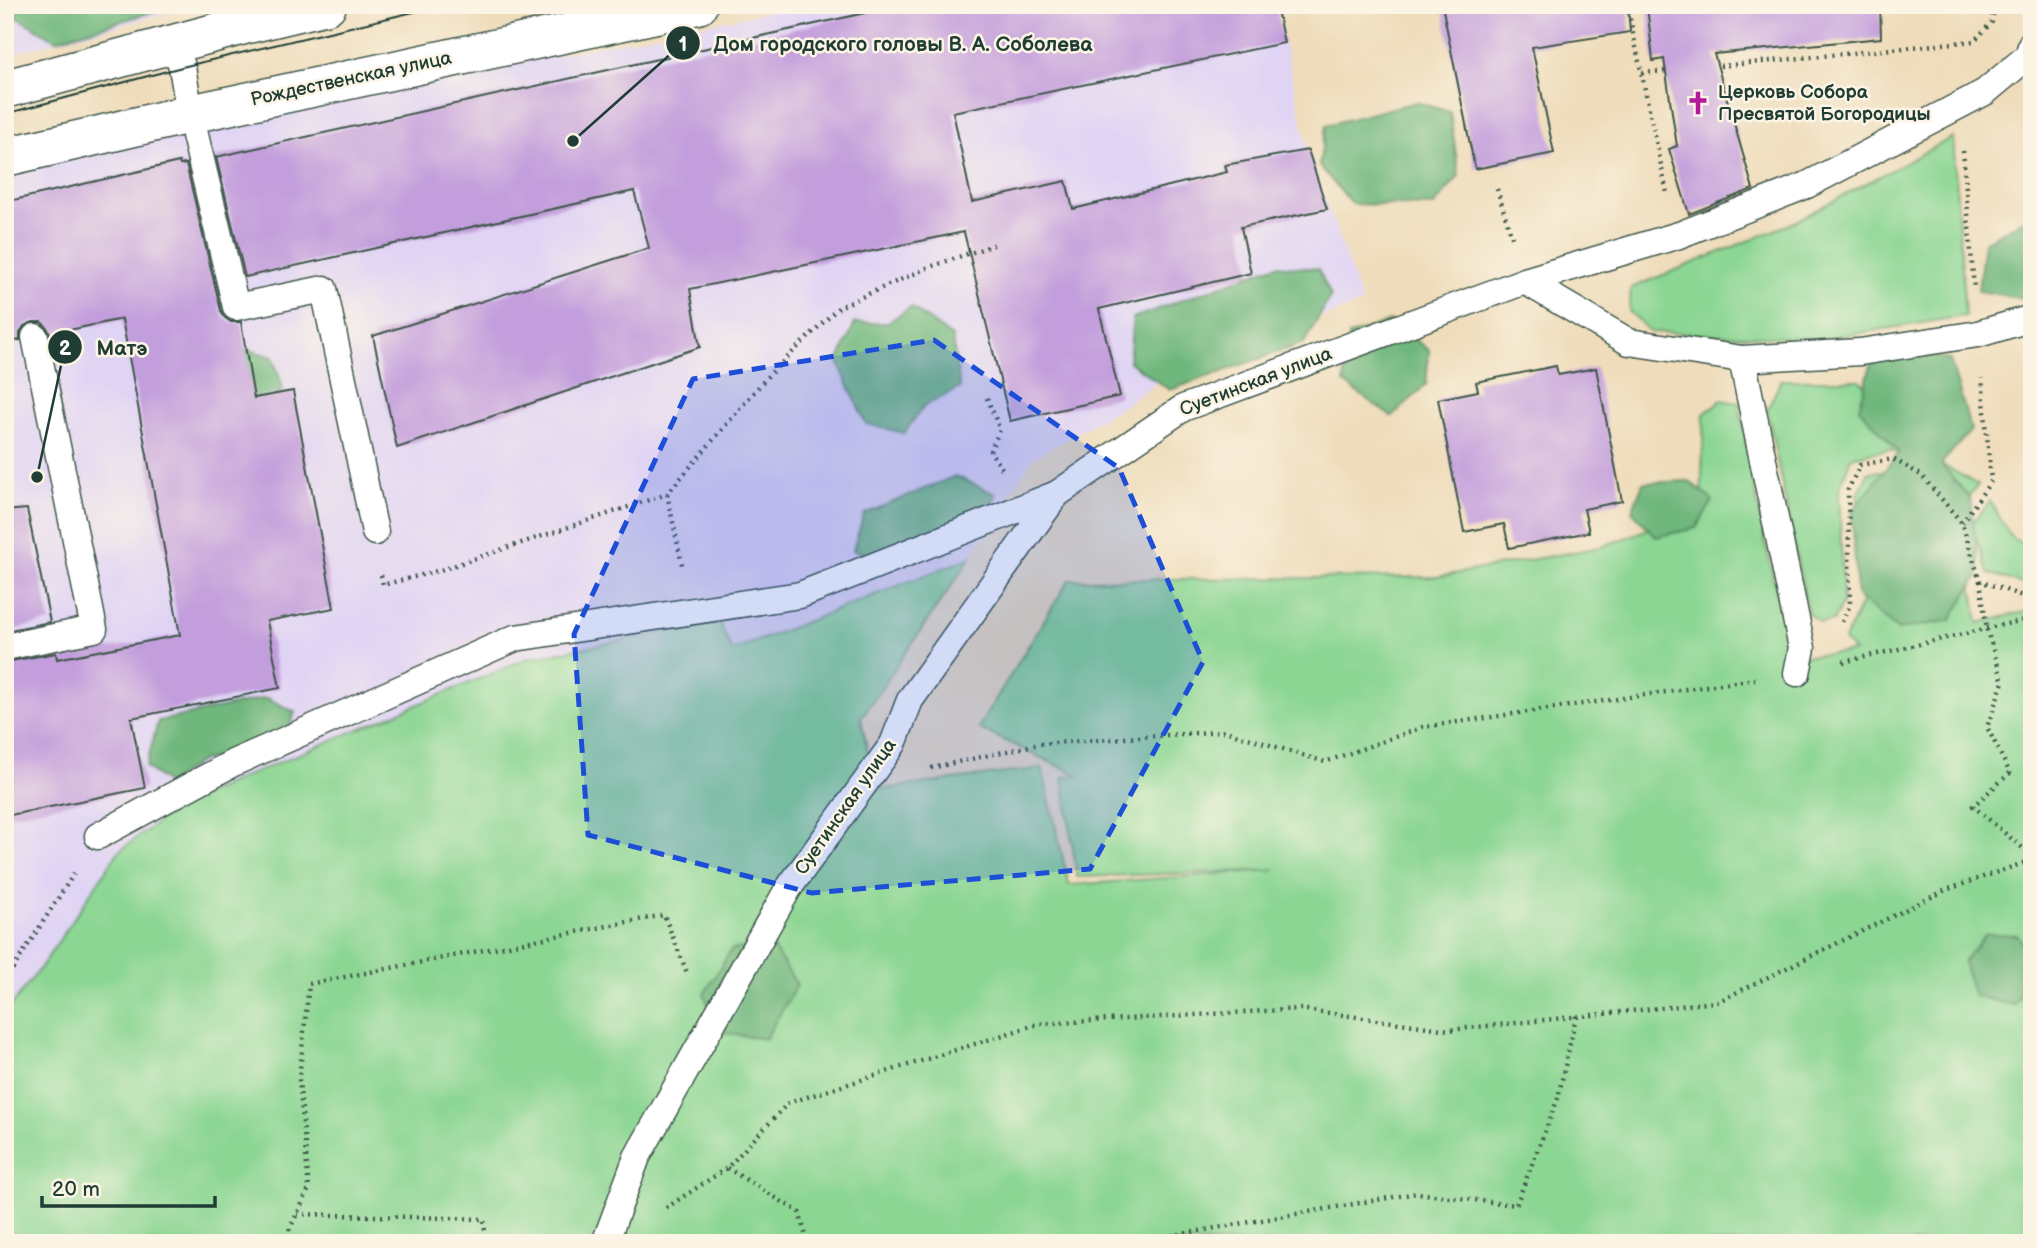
<svg xmlns="http://www.w3.org/2000/svg" width="2037" height="1248" font-family="'Balsamiq Sans',sans-serif">
	<rect width="100%" height="100%" fill="#fcf5e5"/>
	<filter id="ink" filterUnits="userSpaceOnUse"><feTurbulence type="fractalNoise" baseFrequency=".0143" numOctaves="2"/><feDisplacementMap in="SourceGraphic" scale="14" xChannelSelector="R" yChannelSelector="G"/><feConvolveMatrix kernelMatrix="1 2 1 2 8 2 1 2 1" color-interpolation-filters="sRGB"/></filter>
	<filter id="wash" filterUnits="userSpaceOnUse"><feTurbulence type="fractalNoise" baseFrequency=".00686" numOctaves="4" result="noise"/><feDisplacementMap in="SourceGraphic" scale="28" xChannelSelector="R" yChannelSelector="G"/><feGaussianBlur stdDeviation="1.57" result="paint"/><feColorMatrix in="noise" values="0 0 0 0 0 0 0 0 0 0 0 0 0 0 0 0 0 1.4 0 .05"/><feComposite in="paint" operator="in"/></filter>
	<g filter="url(#wash)">
		<rect width="100%" height="100%" fill="#eedcba"/>
		<!-- built -->
		<g fill="#e0d4f4">
			<polygon points="5,5 198,5 5,55"/>
			<polygon points="801,5 1276,5 1308,150 1362,303 1173,371 1125,405 1033,458 971,557 732,651 44,963 5,1014 5,173 228,122"/>
		</g>
		<!-- green -->
		<g fill="#8bd693" stroke="#558a64" stroke-width="2">
			<polygon points="1953,137 1965,316 1822,339 1650,332 1629,311 1631,288 1790,224"/>
			<polygon points="1781,380 1860,380 1927,456 1978,485 1961,505 1919,462 1889,449 1851,457 1839,490 1843,602 1833,621 1820,623 1808,613 1767,410"/>
			<polygon points="1721,400 1739,403 1764,537 1792,657 1854,652 1844,640 1862,603 1858,495 1868,473 1893,469 1972,583 1978,623 2032,610 2032,1243 5,1243 5,1014 44,963 118,852 175,809 244,777 529,658 719,622 732,651 971,557 861,718 875,790 1042,768 1069,885 1276,870 1077,877 1063,777 1078,775 978,728 1069,580 1437,577 1601,547 1701,509 1704,414"/>
			<polygon points="1990,501 2011,537 2032,550 2032,587 1988,573 1972,524"/>
		</g>
		<!-- forest -->
		<g fill="#70b77d" stroke="#487a58" stroke-width="2">
			<polygon points="16,5 177,5 56,40 16,17"/>
			<polygon points="1416,102 1450,112 1459,176 1434,206 1352,204 1319,166 1326,125"/>
			<polygon points="2032,216 2032,291 2019,298 1978,291 1984,242"/>
			<polygon points="1277,265 1318,269 1331,296 1304,343 1170,390 1129,362 1133,318"/>
			<polygon points="911,307 952,337 960,388 924,406 904,433 866,424 838,362 855,323 887,323"/>
			<polygon points="1390,321 1429,350 1426,385 1392,417 1344,383 1349,336"/>
			<polygon points="228,344 273,357 283,388 260,419"/>
			<polygon points="1911,350 1950,360 1971,430 1941,464 1970,498 1980,573 1951,620 1898,630 1857,596 1852,511 1899,452 1859,408 1874,354"/>
			<polygon points="955,476 996,494 983,531 886,565 853,550 864,514"/>
			<polygon points="1689,481 1713,501 1696,528 1656,537 1632,511 1643,483"/>
			<polygon points="267,698 295,712 283,748 202,760 168,784 146,767 158,721"/>
			<path d="M1986 934 2018 935C2037 971 2035 971 2014 1005L1974 996 1963 962Z"/>
			<polygon points="770,943 797,985 765,1039 719,1032 704,994 731,950"/>
		</g>
		<g id="blocks">
			<!-- building -->
			<g fill="#c39edc">
				<polygon points="901,5 1276,5 1284,43 953,112 972,202 1066,181 1073,209 1227,172 1225,165 1308,150 1327,209 1241,227 1251,273 1099,309 1120,396 1010,421 964,232 690,289 700,347 397,448 373,336 649,248 634,191 245,277 216,157"/>
				<polygon points="1442,5 1628,5 1630,32 1532,47 1554,153 1475,169"/>
				<polygon points="1647,5 1880,5 1881,38 1714,54 1753,189 1689,214 1669,149 1677,146 1664,59 1653,61"/>
				<polygon points="179,162 180,165 186,164 221,311 224,317 231,322 241,322 254,398 293,391 334,608 267,621 280,688 131,718 145,788 5,816 5,662 56,653 57,659 180,635 122,319 50,334 46,326 41,322 33,322 24,326 20,333 20,340 5,343 5,202"/>
				<polygon points="1556,366 1558,375 1596,368 1622,501 1584,509 1589,532 1509,548 1504,524 1464,532 1438,399 1478,391 1476,382"/>
				<polygon points="27,509 50,622 5,631 5,511"/>
			</g>
		</g>
	</g>
	<g filter="url(#ink)">
		<use href="#blocks" fill-opacity="0" stroke="#3e5548" stroke-width="2"/>
		<g fill="none" stroke-linecap="round" stroke-linejoin="round">
			<!-- service casing -->
			<g stroke="#3e5548" stroke-width="29">
				<g id="service">
					<polyline points="175,43 182,67 190,114 236,307 324,289 375,532"/>
					<polyline points="1525,281 1629,342 1742,359 1860,352 1978,334 2032,318"/>
					<polyline points="1742,359 1802,648 1797,673"/>
					<polyline points="5,647 94,629 35,337"/>
					<polyline points="98,836 233,763 515,638 800,595 1057,494"/>
					<polyline points="605,1243 637,1157 788,889 893,744 910,700 1057,494 1183,408 1525,281 1679,235 1807,185 1985,92 2028,56 2032,43"/>
				</g>
			</g>
			<!-- pedestrian casing -->
			<g stroke="#3e5548" stroke-width="41">
				<polyline id="pedestrian" points="5,157 190,114 698,5"/>
			</g>
			<!-- minor casing -->
			<g stroke="#3e5548" stroke-width="41">
				<polyline id="minor" points="5,89 248,24 327,5"/>
			</g>
			<!-- path -->
			<g stroke="#3e5548" stroke-width="4.5" stroke-dasharray="2 5" stroke-linecap="butt">
				<polyline points="1627,5 1667,193"/>
				<polyline points="1720,66 1974,41 1992,22 1994,5"/>
				<polyline points="1642,73 1666,71"/>
				<polyline points="1963,151 1974,289"/>
				<polyline points="1497,189 1512,238"/>
				<polyline points="987,398 1000,430 990,451 1003,470"/>
				<polyline points="667,494 683,569"/>
				<polyline points="1962,523 1991,481 1982,378"/>
				<polyline points="381,575 383,585 441,570 667,494 767,377 839,307 927,268 996,244"/>
				<polyline points="1980,581 1987,630 2003,682 1987,727 2010,773 1973,806 2032,856"/>
				<polyline points="1842,622 1850,605 1848,490 1860,465 1893,459 1921,475 1962,523 1980,581 2025,597"/>
				<polyline points="1843,662 2032,618"/>
				<polyline points="931,768 1039,744 1225,731 1325,762 1423,727 1755,679"/>
				<polyline points="5,981 75,872"/>
				<polyline points="727,1168 799,1212 808,1243"/>
				<polyline points="666,1208 727,1168 788,1103 1038,1024 1300,1009 1449,1030 1717,1002 1946,890 2032,860"/>
				<polyline points="297,1214 484,1219 486,1243"/>
				<polyline points="283,1243 309,1189 299,1079 309,984 664,915 688,975"/>
				<polyline points="1130,1243 1417,1193 1516,1205 1558,1098 1576,1016"/>
			</g>
			<!-- service -->
			<use href="#service" stroke="#fff" stroke-width="26"/>
			<!-- pedestrian -->
			<use href="#pedestrian" stroke="#fff" stroke-width="38"/>
			<!-- minor -->
			<use href="#minor" stroke="#fff" stroke-width="38"/>
			<!-- tram -->
			<polyline stroke="#1f3d34" stroke-width="2" points="5,114 182,67 443,5"/>
		</g>
	</g>
	<!-- marked area -->
	<path fill="#1d4ed8" fill-opacity="0.2" stroke="#1d4ed8" stroke-width="5" stroke-dasharray="14 9" stroke-linejoin="round" d="M934 340 1119 468 1203 662 1090 869 812 893 588 835 574 634 693 379Z"/>
	<!-- icons -->
	<defs>
		<g id="church-bare" transform="scale(1.89)"><path d="M-1.2-6h2.4v3.5h3.3v2.4h-3.3V6h-2.4V-.1h-3.3v-2.4h3.3Z" fill="#b5179e" stroke="#fcf5e5" stroke-width="2.5" paint-order="stroke"/></g>
	</defs>
	<g fill-rule="evenodd">
		<use href="#church-bare" x="1698" y="103"/>
	</g>
	<g text-anchor="middle" dominant-baseline="central" stroke-width="5" stroke-linejoin="round" paint-order="stroke">
		<!-- street labels -->
		<g font-size="19" fill="#1f3d34" stroke="#fcf5e5">
			<text transform="translate(351 79) rotate(-12)">Рождественская улица</text>
			<text transform="translate(1256 382) rotate(-21)">Суетинская улица</text>
			<text transform="translate(846 807) rotate(-55)">Суетинская улица</text>
		</g>
		<!-- poi labels -->
		<g font-size="19" font-weight="bold" fill="#1f3d34" stroke="#fcf5e5" text-anchor="start">
			<text x="1718" y="92">Церковь Собора<tspan x="1718" dy="22">Пресвятой Богородицы</tspan></text>
		</g>
	</g>
	<!-- callouts -->
	<path fill="none" stroke="#1f3d34" stroke-width="2.5" d="M573 141L683 43M37 477L65 347"/>
	<g fill="#1f3d34" stroke="#fcf5e5" stroke-width="2.5">
		<circle cx="573" cy="141" r="7"/>
		<circle cx="37" cy="477" r="7"/>
		<circle cx="683" cy="43" r="18"/>
		<circle cx="65" cy="347" r="18"/>
	</g>
	<g font-size="21" text-anchor="middle" font-weight="bold" fill="#fff">
		<text x="683" y="51">1</text>
		<text x="65" y="355">2</text>
	</g>
	<g font-size="21" text-anchor="middle" font-weight="bold" fill="#1f3d34" stroke="#fcf5e5" stroke-width="5" stroke-linejoin="round" paint-order="stroke">
		<text x="903" y="51">Дом городского головы В. А. Соболева</text>
		<text x="122" y="355">Матэ</text>
	</g>
	<!-- margin -->
	<rect width="2037" height="1248" fill="none" stroke="#fcf5e5" stroke-width="28"/>
	<!-- scale -->
	<path d="M42 1196v10h173v-10" fill="none" stroke="#1f3d34" stroke-width="3.5"/>
	<text x="52" y="1196" font-size="21" fill="#1f3d34" stroke="#fcf5e5" stroke-width="5" paint-order="stroke">20 m</text>
</svg>
